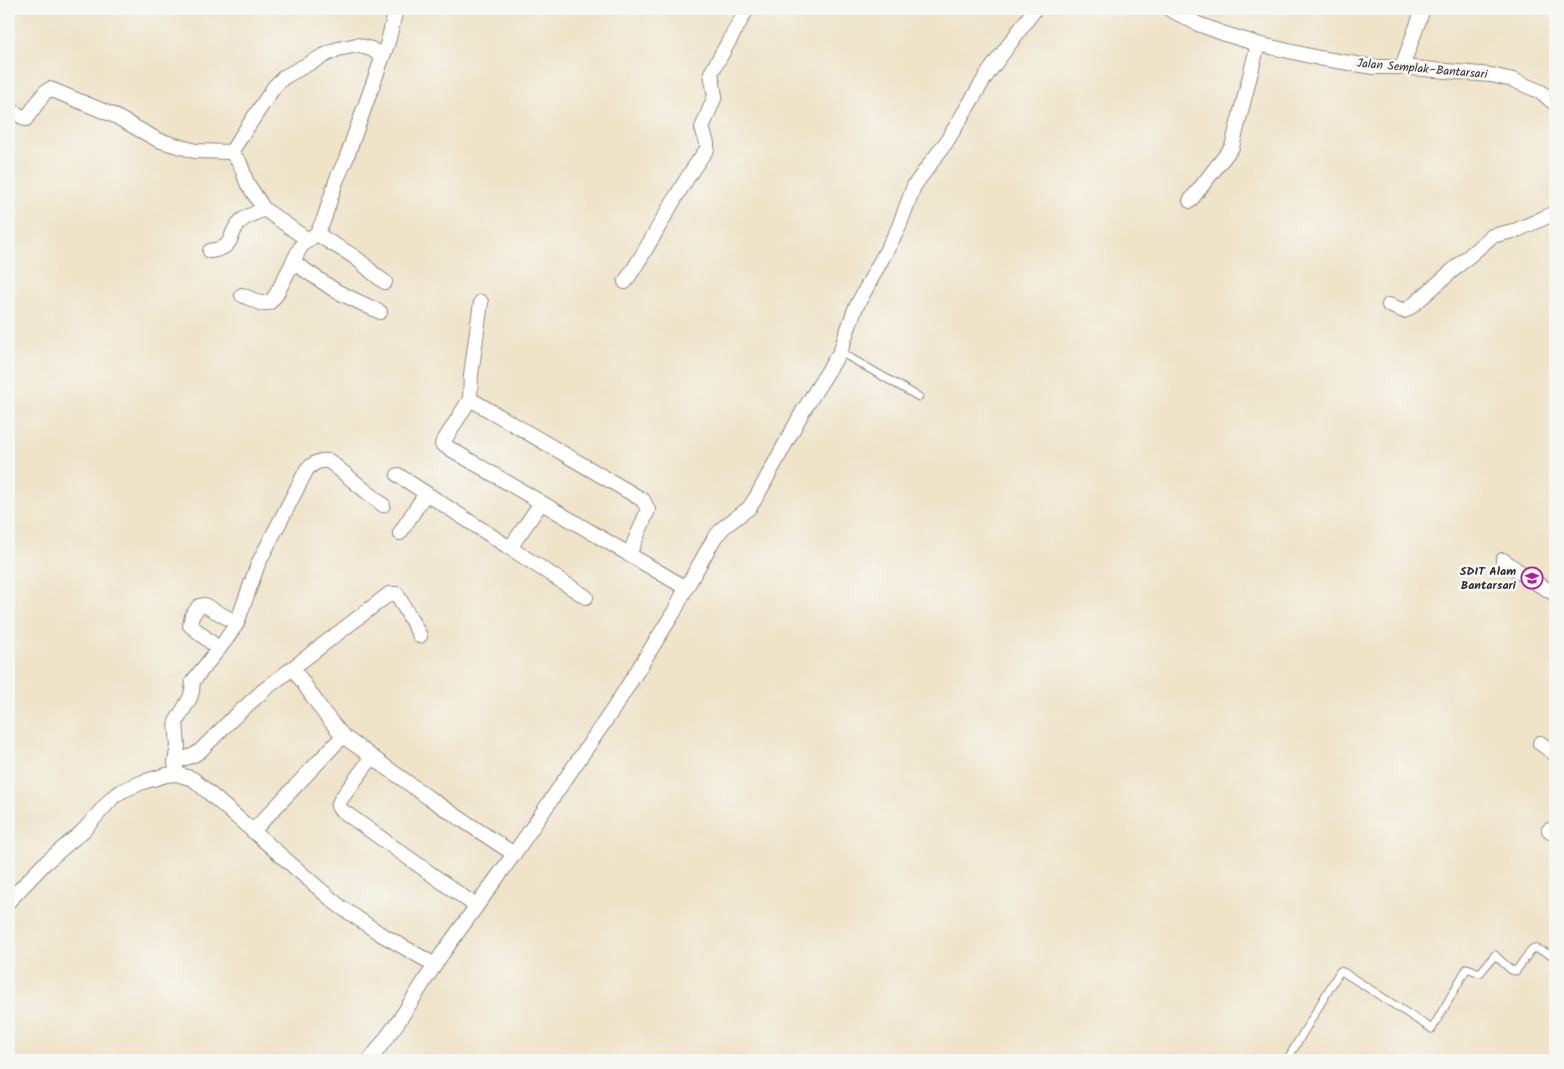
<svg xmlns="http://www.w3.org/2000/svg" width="1564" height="1069" font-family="Kalam,sans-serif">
	<rect width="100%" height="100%" fill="#f6f6f2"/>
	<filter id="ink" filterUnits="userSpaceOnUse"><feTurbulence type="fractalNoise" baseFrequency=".02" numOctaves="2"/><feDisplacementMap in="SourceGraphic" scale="10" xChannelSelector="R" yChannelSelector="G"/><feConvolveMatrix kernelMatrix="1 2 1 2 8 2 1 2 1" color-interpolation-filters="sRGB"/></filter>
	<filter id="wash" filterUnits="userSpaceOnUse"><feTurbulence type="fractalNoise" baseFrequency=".0096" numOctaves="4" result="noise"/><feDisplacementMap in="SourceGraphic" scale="20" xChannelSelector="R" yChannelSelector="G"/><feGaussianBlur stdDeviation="1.12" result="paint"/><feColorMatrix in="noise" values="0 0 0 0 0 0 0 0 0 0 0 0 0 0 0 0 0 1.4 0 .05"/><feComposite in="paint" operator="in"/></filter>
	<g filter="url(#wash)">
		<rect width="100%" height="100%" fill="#efe3c8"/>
	</g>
	<g filter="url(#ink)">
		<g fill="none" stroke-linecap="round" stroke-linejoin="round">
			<!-- lane casing -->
			<g stroke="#8d877a" stroke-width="9">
				<g id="lane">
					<polyline points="840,352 919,397"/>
					<polyline points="1287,1060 1340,971 1343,972 1432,1029 1467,968 1480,973 1495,955 1511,970 1516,971 1531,950 1534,948 1555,956"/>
				</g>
			</g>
			<!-- street casing -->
			<g stroke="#8d877a" stroke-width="16">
				<g id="street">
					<polyline points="1169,9 1198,24 1225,34 1258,44 1319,58 1374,67 1402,67 1491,75 1513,80 1541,92 1555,104"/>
					<polyline points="1402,67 1423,9"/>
					<polyline points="9,112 14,112 26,119 45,92 50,89 113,115 158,140 195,151 231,152 240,163 247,183 264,209 308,240"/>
					<polyline points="231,152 274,87 284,77 323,56 338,49 357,45 371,49 382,56"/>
					<polyline points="1190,201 1232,147 1258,44"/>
					<path d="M317 233C329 244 345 249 357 259 368 267 372 274 385 282"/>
					<path d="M210 251C237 247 227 235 240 222 246 216 256 213 264 209"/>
					<path d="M625 282C655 239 675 191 707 149V143L702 128 715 96 711 73 747 9"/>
					<polyline points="242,295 260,303 269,303 276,295 293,262"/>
					<polyline points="1389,305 1404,311 1412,306 1492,236 1517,230 1555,213"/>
					<polyline points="380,312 336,291 293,262 301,246 317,233 324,219 336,181 346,159 388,42 396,9"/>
					<polyline points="470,399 471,375 481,302"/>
					<polyline points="398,475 510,548"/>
					<polyline points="541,503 510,548 586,597"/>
					<polyline points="400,533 426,493"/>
					<polyline points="629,555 648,510 643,500 470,399 442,444 686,588"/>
					<polyline points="1503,560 1531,580 1555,594"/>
					<polyline points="219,649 190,625 192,616 199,606 204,605 237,623"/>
					<polyline points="293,668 324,713 343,736 429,798 514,854"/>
					<polyline points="1540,743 1555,754"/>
					<polyline points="372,757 341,799 338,806 340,809 476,906"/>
					<polyline points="175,762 194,755 200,751 232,719 264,690 389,594 397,594 420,636"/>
					<path d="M177 774 175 762 178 746 176 722 190 698 192 691 193 681 225 641 237 623 258 564 307 469C314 463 319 460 329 461L383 505"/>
					<polyline points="1549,830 1555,834"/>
					<polyline points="253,831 343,736"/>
					<polyline points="9,901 44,864 83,831 113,797 122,791 143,782 166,775 177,774 193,779 338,905 379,933 435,965"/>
					<polyline points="370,1060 398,1022 442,954 514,854 614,708 674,612 686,588 715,537 724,527 749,508 757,496 803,411 840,352 855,309 898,229 914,186 947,141 986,76 1035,9"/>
				</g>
			</g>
			<!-- lane -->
			<use href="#lane" stroke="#fff" stroke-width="7"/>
			<!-- street -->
			<use href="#street" stroke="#fff" stroke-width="14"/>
		</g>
	</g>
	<!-- icons -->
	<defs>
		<g id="school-ring" transform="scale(1.125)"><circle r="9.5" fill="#f6f6f2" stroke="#b5179e" stroke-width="1.5"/><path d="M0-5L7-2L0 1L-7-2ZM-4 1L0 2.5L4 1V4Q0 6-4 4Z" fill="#b5179e"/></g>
	</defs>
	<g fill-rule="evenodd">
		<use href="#school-ring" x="1532" y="578"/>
	</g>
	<g text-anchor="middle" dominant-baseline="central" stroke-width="5" stroke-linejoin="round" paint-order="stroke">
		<!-- street labels -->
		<g font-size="12" fill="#2b2b2b" stroke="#f6f6f2">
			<text transform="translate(1422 69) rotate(5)">Jalan Semplak–Bantarsari</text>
		</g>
		<!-- poi labels -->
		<g font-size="12" font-weight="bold" fill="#2b2b2b" stroke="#f6f6f2" text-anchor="end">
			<text x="1516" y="571">SDIT Alam<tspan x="1516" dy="14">Bantarsari</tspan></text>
		</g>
	</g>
	<!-- margin -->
	<rect width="1564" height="1069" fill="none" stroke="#f6f6f2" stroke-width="30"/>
</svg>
